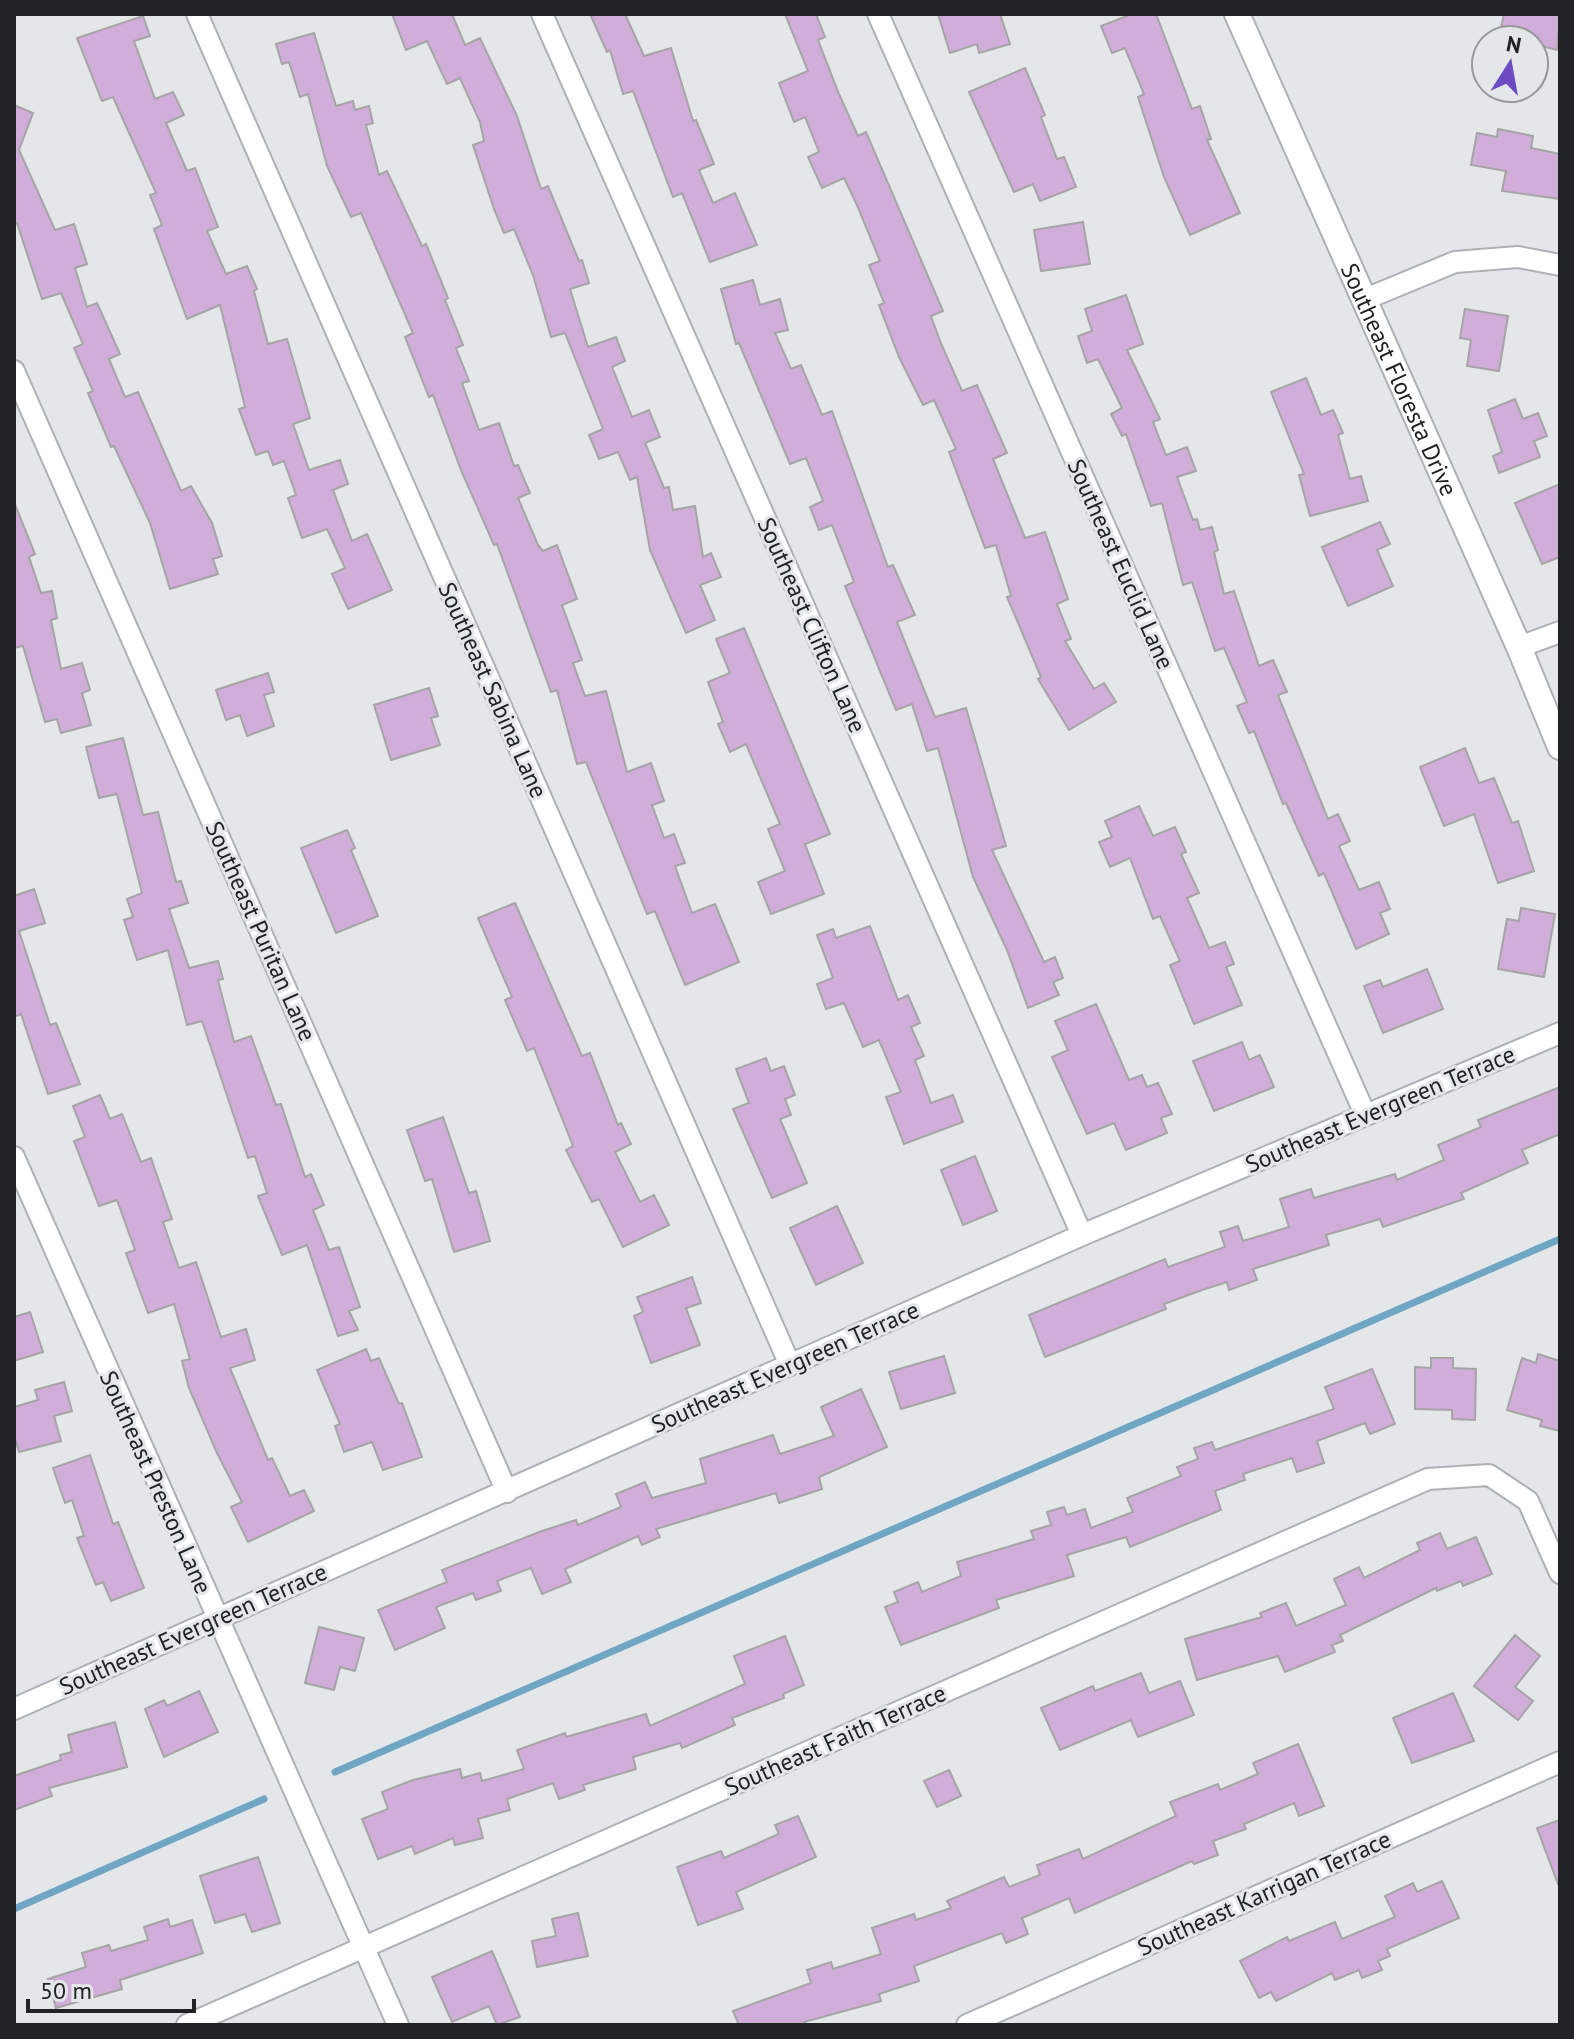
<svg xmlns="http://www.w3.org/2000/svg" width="1574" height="2039" font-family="'PT Sans',sans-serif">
	<rect width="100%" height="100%" fill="#e4e6e9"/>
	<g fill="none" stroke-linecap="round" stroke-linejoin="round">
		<!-- stream -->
		<g stroke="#6ea6c4" stroke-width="7">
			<polyline points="335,1772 1560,1239"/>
			<polyline points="14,1909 264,1799"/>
		</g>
	</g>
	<!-- building -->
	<g fill="#d1add9" stroke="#a6a4a7" stroke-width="2">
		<polygon points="392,14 452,14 465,45 480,38 517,116 541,189 548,186 579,261 582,260 589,283 570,289 588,347 616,337 625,361 612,367 632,417 649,410 660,437 645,443 664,488 669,487 673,510 695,506 703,557 711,553 721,577 700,585 715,620 686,633 650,550 637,477 630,480 618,452 599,459 589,435 603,429 565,333 551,337 533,275 514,229 504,233 494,209 473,145 484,141 480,122 460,78 447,84 427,41 406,50"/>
		<polygon points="590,14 625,14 644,56 671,48 693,121 696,120 714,164 699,170 713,203 735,193 757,245 710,262 682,193 673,197 633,91 623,94 610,50 607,52"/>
		<polygon points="785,14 816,14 825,37 818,40 839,94 858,136 866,132 943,311 931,316 940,341 962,391 977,385 1007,453 993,459 1025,538 1045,532 1068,599 1057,604 1071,639 1065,641 1094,689 1104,683 1116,702 1069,730 1038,679 1041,677 1007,597 1011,596 996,545 985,548 949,452 956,449 934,400 923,405 899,357 879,305 884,303 869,265 880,261 857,205 844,178 822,188 808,157 819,152 805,117 794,122 779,83 808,71"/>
		<polygon points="938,14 1000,14 1010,44 979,53 977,44 950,53"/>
		<polygon points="1132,14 1156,14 1192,109 1200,106 1211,139 1207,140 1240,213 1190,235 1164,177 1138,97 1144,94 1125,48 1112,53 1101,26"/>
		<polygon points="1504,14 1560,14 1557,50 1534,44 1534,40 1499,36"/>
		<polygon points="143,16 150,36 134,41 155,99 173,92 184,115 166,123 187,171 195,168 218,227 207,231 226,274 247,266 257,289 254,291 268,344 287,339 310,418 293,424 309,470 340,460 348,484 333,490 352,541 367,534 392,590 348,609 332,574 345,568 327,529 302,538 288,498 296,495 284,461 273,465 268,451 256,455 239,409 245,407 220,305 187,319 154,229 162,225 150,195 156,193 113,97 102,101 77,38"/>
		<polygon points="314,33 336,106 353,101 355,110 369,106 373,123 366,125 379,175 387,171 422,246 426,244 448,298 445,300 463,345 456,348 469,381 462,383 479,430 499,423 514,466 518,465 530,493 518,498 538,545 543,551 557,545 577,599 562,605 582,660 573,663 585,696 606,691 627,772 651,763 664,801 652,805 664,838 674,834 685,863 675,866 692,913 715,904 739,962 685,985 655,911 647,914 586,762 577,764 557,690 551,692 497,544 494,545 461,470 433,395 429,397 405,337 413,333 361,213 351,217 327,166 308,94 300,97 289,62 282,64 276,44"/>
		<polygon points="1025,68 1045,115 1041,117 1057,159 1064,157 1076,187 1040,201 1033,184 1014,192 969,92"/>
		<polygon points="14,105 33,113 19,150 55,230 74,224 87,264 75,268 87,307 97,303 120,354 109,359 125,397 138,392 181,491 191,486 212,523 222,556 213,559 218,574 170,589 150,523 114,446 111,447 88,393 93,391 74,348 83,344 61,293 42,299 17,223 14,224"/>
		<polygon points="1498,129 1533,136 1531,148 1560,154 1560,199 1502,191 1506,171 1471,165 1477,133 1497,137"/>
		<polygon points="1083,222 1090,264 1041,271 1034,230"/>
		<polygon points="753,280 760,305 780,299 788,330 775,333 791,369 801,365 822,415 832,411 888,567 893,565 915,615 897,622 935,717 966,708 1006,846 992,850 1044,962 1055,957 1063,978 1053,982 1059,995 1028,1008 1007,950 973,877 938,748 927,751 912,704 896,710 845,586 854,582 832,525 819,530 810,507 823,501 806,458 790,464 739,343 736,344 721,289"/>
		<polygon points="1126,295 1143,344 1127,350 1160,419 1153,422 1166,455 1187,447 1196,471 1177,477 1193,520 1197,519 1200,530 1212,527 1218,550 1214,552 1224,594 1234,591 1259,666 1273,660 1287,692 1278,695 1328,819 1338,814 1350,841 1339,846 1359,890 1379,882 1390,909 1380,913 1389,934 1356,949 1324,873 1319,876 1286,803 1283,804 1254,731 1249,733 1237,706 1247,702 1224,648 1215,651 1192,582 1183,585 1162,503 1151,506 1126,434 1122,436 1111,414 1122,408 1098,359 1087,363 1078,336 1092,331 1085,309"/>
		<polygon points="1465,309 1508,316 1499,371 1467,366 1471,340 1460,338"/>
		<polygon points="1306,378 1321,415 1333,410 1343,433 1338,435 1350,479 1361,476 1368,501 1310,516 1299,475 1304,474 1271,392"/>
		<polygon points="1515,399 1523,419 1538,413 1547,436 1534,441 1540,457 1499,473 1493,456 1502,452 1488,410"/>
		<polygon points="1560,484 1560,557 1542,564 1515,503"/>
		<polygon points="14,502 35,554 29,557 41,593 52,591 57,618 51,620 61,669 82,663 90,690 82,693 91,725 61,733 57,719 45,722 23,646 14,648"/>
		<polygon points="1380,522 1390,544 1377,550 1393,586 1348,606 1322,547"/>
		<polygon points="744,628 830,834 805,844 824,894 771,914 758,882 785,871 768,829 780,824 746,744 730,752 718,724 723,722 708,682 730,673 716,639"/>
		<polygon points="268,673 274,692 264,695 274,726 247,736 240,715 226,720 216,690"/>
		<polygon points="429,688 438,716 431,718 440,745 391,760 374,705"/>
		<polygon points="123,738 143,815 158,812 176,882 181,881 188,903 169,909 189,968 218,961 223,979 218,980 234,1042 251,1036 276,1105 281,1104 305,1177 311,1174 324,1205 313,1210 329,1250 339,1247 360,1307 349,1311 358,1330 338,1336 307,1245 282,1255 258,1196 267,1193 255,1156 248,1158 202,1021 187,1025 168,950 137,960 124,920 133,917 127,899 142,893 117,794 99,798 86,747"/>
		<polygon points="1465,748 1479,783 1494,778 1512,823 1518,821 1534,871 1498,883 1474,814 1444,826 1420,767"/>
		<polygon points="1139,806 1153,836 1175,827 1186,852 1181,854 1199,893 1187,898 1209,948 1225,942 1234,964 1226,967 1242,1005 1194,1024 1170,965 1180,961 1160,916 1153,919 1130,858 1110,867 1099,842 1112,837 1105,821"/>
		<polygon points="347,830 355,848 351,850 378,916 336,933 301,848"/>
		<polygon points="34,889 45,923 19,931 50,1025 56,1023 80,1084 48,1094 21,1014 14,1017 14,896"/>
		<polygon points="515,903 582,1056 590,1053 618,1125 621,1123 631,1144 615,1152 640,1202 654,1195 669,1225 623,1247 599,1199 592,1202 566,1150 573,1146 534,1048 527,1051 505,1000 512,997 478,918"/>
		<polygon points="1521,908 1555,914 1544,977 1498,969 1507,919 1519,921"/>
		<polygon points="870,926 898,1000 908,995 920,1023 911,1027 924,1056 915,1060 931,1103 953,1095 963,1122 904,1144 886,1097 901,1092 879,1040 863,1047 844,1003 826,1009 817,984 833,978 817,935 833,929 836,938"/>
		<polygon points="1427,969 1443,1009 1383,1033 1364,986 1380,980 1383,987"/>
		<polygon points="1096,1004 1129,1080 1142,1075 1147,1087 1158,1083 1172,1114 1161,1118 1167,1133 1126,1150 1114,1123 1087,1134 1052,1057 1068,1050 1055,1021"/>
		<polygon points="1242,1042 1249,1060 1260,1055 1274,1087 1214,1111 1193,1061"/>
		<polygon points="766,1058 771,1071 784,1066 795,1095 785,1099 791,1115 780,1119 807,1183 772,1198 733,1109 749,1103 736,1069"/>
		<polygon points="1560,1087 1560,1134 1522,1150 1528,1163 1461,1193 1464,1199 1383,1227 1380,1219 1326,1235 1329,1245 1253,1269 1257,1280 1229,1290 1227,1282 1202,1290 1164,1304 1166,1309 1045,1357 1029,1315 1165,1259 1168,1267 1225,1247 1220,1232 1238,1226 1243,1241 1289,1227 1280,1199 1311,1189 1314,1198 1395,1174 1397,1180 1444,1160 1438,1145 1481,1127 1478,1120"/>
		<polygon points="100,1095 110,1119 122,1114 141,1162 151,1158 172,1219 163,1222 179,1268 196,1262 221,1337 246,1329 255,1360 230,1368 268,1460 272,1458 290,1496 304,1490 314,1511 248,1542 231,1507 242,1502 217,1453 189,1388 182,1361 190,1359 174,1304 148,1313 126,1253 135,1250 117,1200 99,1206 74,1141 85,1137 73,1106"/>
		<polygon points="443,1117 469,1193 476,1191 490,1241 454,1252 432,1179 425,1181 407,1130"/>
		<polygon points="975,1156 997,1211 963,1225 941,1170"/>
		<polygon points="837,1206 863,1263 816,1285 790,1228"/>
		<polygon points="692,1277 701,1303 686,1308 700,1345 651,1363 634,1316 643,1312 637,1297"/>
		<polygon points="30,1312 43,1352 14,1361 14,1317"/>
		<polygon points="366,1349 371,1361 379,1358 399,1404 402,1403 422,1457 383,1470 372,1442 344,1452 335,1426 340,1424 317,1370"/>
		<polygon points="1538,1354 1560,1361 1560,1431 1540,1426 1542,1420 1507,1410 1522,1358 1536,1363"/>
		<polygon points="944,1356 955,1393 901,1409 889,1372"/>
		<polygon points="1431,1358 1453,1358 1453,1368 1476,1369 1475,1420 1452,1419 1452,1410 1415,1409 1415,1367 1431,1368"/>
		<polygon points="1372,1369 1395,1424 1370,1434 1365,1423 1317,1441 1324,1463 1297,1472 1292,1458 1243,1474 1245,1480 1215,1491 1221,1510 1130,1547 1126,1537 1067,1555 1074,1576 996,1600 999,1608 901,1645 885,1607 898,1602 894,1592 918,1582 922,1592 961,1576 957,1562 1034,1539 1031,1531 1051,1525 1047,1512 1064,1507 1067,1515 1085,1509 1091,1528 1133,1512 1127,1498 1181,1476 1177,1467 1198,1459 1194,1448 1212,1442 1215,1450 1334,1409 1325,1387"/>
		<polygon points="64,1382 72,1411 54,1416 61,1441 19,1452 14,1435 14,1407 38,1400 35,1390"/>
		<polygon points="861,1389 887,1447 819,1477 822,1489 779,1503 776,1493 656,1529 660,1537 642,1545 638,1536 565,1569 571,1582 542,1594 531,1568 497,1581 501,1591 476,1600 473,1593 436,1607 445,1628 395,1650 378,1610 447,1582 442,1570 542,1531 576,1520 578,1525 621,1507 616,1494 645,1482 652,1498 706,1483 700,1459 773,1435 780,1454 834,1436 821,1407"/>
		<polygon points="90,1455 113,1524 118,1522 144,1588 111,1601 103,1582 96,1585 77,1538 84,1536 72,1500 65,1503 53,1468"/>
		<polygon points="1440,1533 1447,1549 1476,1537 1492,1574 1463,1586 1461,1581 1437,1591 1436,1588 1340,1635 1343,1641 1332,1645 1335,1652 1285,1672 1278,1656 1197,1680 1185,1639 1262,1617 1260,1613 1286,1603 1296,1626 1346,1605 1334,1579 1359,1567 1364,1578 1420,1550 1417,1543"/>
		<polygon points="319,1627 364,1638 355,1671 340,1667 334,1690 305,1683"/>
		<polygon points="1515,1635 1540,1656 1515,1687 1533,1701 1518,1720 1474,1686"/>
		<polygon points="785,1636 804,1685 783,1694 784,1698 732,1718 735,1725 682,1748 680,1743 633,1757 636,1769 583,1785 585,1790 559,1799 553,1783 507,1799 510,1810 478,1819 483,1838 455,1845 453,1838 415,1854 412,1846 378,1859 362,1819 388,1809 382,1792 413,1780 460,1769 462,1778 480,1773 482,1781 524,1769 517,1750 565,1733 566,1737 646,1714 650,1726 745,1684 734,1656"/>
		<polygon points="1141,1673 1149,1693 1180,1681 1194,1715 1138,1737 1131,1720 1060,1750 1041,1708 1093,1686 1095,1691"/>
		<polygon points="199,1691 218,1732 164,1757 145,1709 164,1700 167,1706"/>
		<polygon points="1453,1693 1474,1741 1412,1763 1393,1718"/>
		<polygon points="115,1722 127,1767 49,1788 52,1796 14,1810 14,1776 61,1760 60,1755 72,1752 68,1735"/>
		<polygon points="1298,1744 1324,1806 1299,1816 1294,1803 1244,1824 1246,1829 1213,1841 1218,1855 1194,1864 1192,1861 1075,1913 1069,1898 1022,1918 1028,1934 1006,1943 1002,1933 914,1966 919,1981 879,1994 881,2001 804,2022 805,2025 739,2025 733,2011 811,1983 807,1970 831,1962 833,1969 881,1954 872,1928 914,1914 916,1920 951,1908 947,1901 1004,1877 1009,1887 1040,1875 1037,1865 1079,1849 1083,1859 1176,1816 1170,1802 1218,1784 1220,1790 1258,1774 1253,1763"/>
		<polygon points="949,1770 961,1796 937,1807 924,1781"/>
		<polygon points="798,1816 816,1857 736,1892 743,1909 698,1925 677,1867 721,1851 724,1858 779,1834 775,1825"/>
		<polygon points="1560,1820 1560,1884 1558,1884 1537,1828"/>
		<polygon points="258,1857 280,1923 252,1932 245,1914 215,1923 200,1876"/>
		<polygon points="1442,1881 1459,1918 1387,1949 1390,1956 1378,1961 1382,1970 1362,1978 1359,1970 1335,1980 1332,1973 1276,2001 1271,1992 1259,1998 1240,1961 1287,1937 1289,1941 1335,1922 1342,1939 1395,1917 1385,1896 1413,1883 1417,1892"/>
		<polygon points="578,1913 588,1956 537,1967 532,1941 556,1936 552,1919"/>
		<polygon points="168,1919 170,1927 192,1920 203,1953 120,1980 122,1989 56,2008 48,1979 86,1967 82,1953 109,1945 111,1951 148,1940 144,1927"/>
		<polygon points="492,1951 520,2017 497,2025 489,2006 452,2022 432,1977"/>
	</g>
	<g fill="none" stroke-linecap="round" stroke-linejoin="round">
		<!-- minor casing -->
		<g stroke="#aeb1b3" stroke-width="24">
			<g id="minor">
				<polyline points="197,14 790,1365"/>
				<polyline points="542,14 1082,1235"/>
				<polyline points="878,14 1365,1114"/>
				<polyline points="1363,300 1455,262 1518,257 1560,265"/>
				<polyline points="14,371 507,1492"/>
				<polyline points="1519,647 1560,632"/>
				<polyline points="14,1157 398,2025"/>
				<polyline points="14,1709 1082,1235 1560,1033"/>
				<polyline points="187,2025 1428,1479 1489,1475 1528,1501 1560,1573"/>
				<polyline points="967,2025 1560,1762"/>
			</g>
		</g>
		<!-- tertiary casing -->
		<g stroke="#aeb1b3" stroke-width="28">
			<g id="tertiary">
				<path id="s1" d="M1237 14 1519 647 1560 747"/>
			</g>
		</g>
		<!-- minor -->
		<use href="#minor" stroke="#fff" stroke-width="20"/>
		<!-- tertiary -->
		<use href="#tertiary" stroke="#fff" stroke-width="24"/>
	</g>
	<g text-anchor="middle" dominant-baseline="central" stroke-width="6" stroke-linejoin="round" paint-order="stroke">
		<!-- street labels -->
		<g font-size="24" fill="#212223" stroke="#e4e6e9">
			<text stroke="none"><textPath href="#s1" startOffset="400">Southeast Floresta Drive</textPath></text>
			<text transform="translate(1121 564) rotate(66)">Southeast Euclid Lane</text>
			<text transform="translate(812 625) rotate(66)">Southeast Clifton Lane</text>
			<text transform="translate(493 690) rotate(66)">Southeast Sabina Lane</text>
			<text transform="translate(261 931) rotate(66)">Southeast Puritan Lane</text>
			<text transform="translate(1380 1109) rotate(-23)">Southeast Evergreen Terrace</text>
			<text transform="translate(785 1367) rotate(-24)">Southeast Evergreen Terrace</text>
			<text transform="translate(156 1482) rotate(66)">Southeast Preston Lane</text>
			<text transform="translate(193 1629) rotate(-24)">Southeast Evergreen Terrace</text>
			<text transform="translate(835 1740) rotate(-24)">Southeast Faith Terrace</text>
			<text transform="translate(1264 1893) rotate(-24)">Southeast Karrigan Terrace</text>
		</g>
	</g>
	<!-- border -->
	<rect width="1574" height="2039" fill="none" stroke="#212223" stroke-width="32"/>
	<!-- north arrow -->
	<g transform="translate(1510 64) rotate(11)"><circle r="38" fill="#e4e6e9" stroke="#96989a" stroke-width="2"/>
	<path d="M0-6L14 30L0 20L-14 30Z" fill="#6e4ac3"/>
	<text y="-12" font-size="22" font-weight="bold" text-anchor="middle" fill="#212223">N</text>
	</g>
	<!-- scale -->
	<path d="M28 1999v12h166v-12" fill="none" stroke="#212223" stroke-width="4"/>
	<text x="40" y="1999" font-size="24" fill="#212223" stroke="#e4e6e9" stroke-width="6" paint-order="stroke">50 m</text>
</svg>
